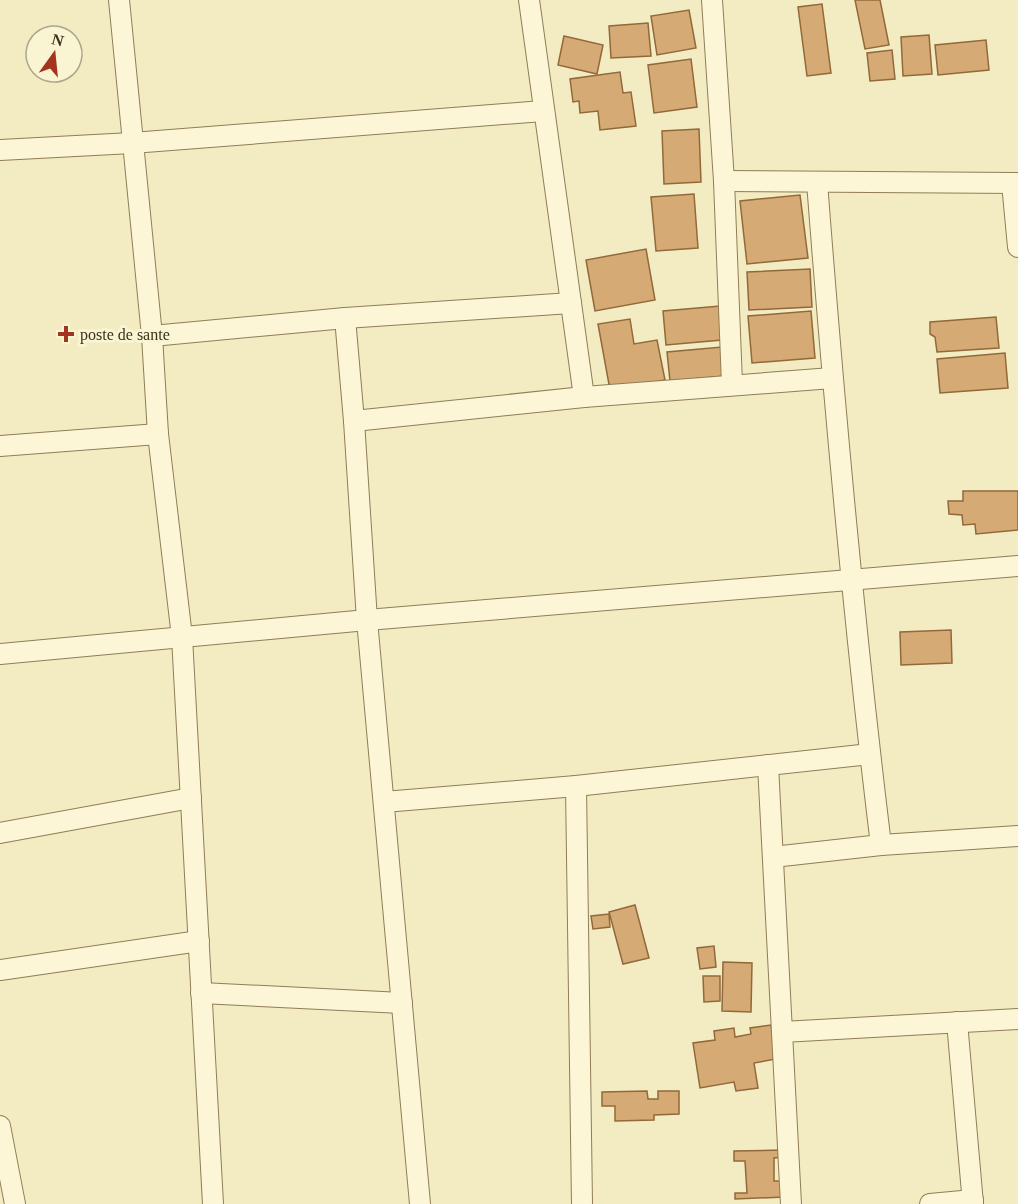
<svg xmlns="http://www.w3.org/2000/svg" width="1018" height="1204" font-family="Georgia,serif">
	<rect width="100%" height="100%" fill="#f3ebc2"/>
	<!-- building -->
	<g fill="#d5aa74" stroke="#91693a" stroke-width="1.5">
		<polygon points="855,0 880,0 889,45 865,49"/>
		<polygon points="822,4 831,73 807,76 798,7"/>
		<polygon points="689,10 696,48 657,55 651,16"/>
		<polygon points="648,23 651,56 611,58 609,26"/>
		<polygon points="929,35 932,74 903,76 901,37"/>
		<polygon points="564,36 603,45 597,74 558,65"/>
		<polygon points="986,40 989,70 938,75 935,45"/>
		<polygon points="892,50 895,79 870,81 867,53"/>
		<polygon points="691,59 697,107 654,113 648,65"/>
		<polygon points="620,72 623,93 631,92 636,126 600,130 598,111 580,113 579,101 573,102 570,79"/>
		<polygon points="699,129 701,182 664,184 662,131"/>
		<polygon points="694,194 698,248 656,251 651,197"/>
		<polygon points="800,195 808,258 747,264 740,201"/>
		<polygon points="646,249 655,300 595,311 586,260"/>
		<polygon points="810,269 812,307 749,310 747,272"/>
		<polygon points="720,306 722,340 666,345 663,311"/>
		<polygon points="811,311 815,358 752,363 748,316"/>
		<polygon points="996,317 999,348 937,352 935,337 930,334 930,322"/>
		<polygon points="630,319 634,344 657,340 665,380 610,390 598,324"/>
		<polygon points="722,347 725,376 670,381 667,352"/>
		<polygon points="1005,353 1008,388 940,393 937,359"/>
		<polygon points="963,491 1018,491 1018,530 976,534 975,524 963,525 962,515 949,514 948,501 963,501"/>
		<polygon points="951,630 952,663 901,665 900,632"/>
		<polygon points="635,905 649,958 623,964 609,912"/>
		<polygon points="609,914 610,927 593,929 591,916"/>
		<polygon points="714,946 716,967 700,969 697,948"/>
		<polygon points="723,962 752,963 751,1012 722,1011"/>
		<polygon points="703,976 720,976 720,1001 704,1002"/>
		<polygon points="771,1025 776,1059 754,1063 758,1088 736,1091 734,1082 700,1088 693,1043 715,1040 714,1031 734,1028 735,1037 751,1034 750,1028"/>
		<polygon points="647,1091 648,1099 658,1099 658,1091 679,1091 679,1114 654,1115 654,1120 615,1121 615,1106 602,1106 602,1092"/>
		<polygon points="783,1150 783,1157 774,1158 774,1181 783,1181 784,1197 735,1199 735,1193 747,1193 745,1161 734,1161 734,1151"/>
	</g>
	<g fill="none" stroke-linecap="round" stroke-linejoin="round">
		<!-- street casing -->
		<g stroke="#8f7d57" stroke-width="22">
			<g id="street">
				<polyline points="119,0 152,336 158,434 182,637 213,1204"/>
				<polyline points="529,0 584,397"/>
				<polyline points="712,0 724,181 732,384"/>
				<polyline points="0,150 132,143 543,111"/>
				<polyline points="724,181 1018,183"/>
				<path d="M817 182C834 404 854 625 881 845"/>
				<polyline points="1012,183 1018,247"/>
				<polyline points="345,318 354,421 367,620 420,1204"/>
				<polyline points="152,336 345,318 571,303"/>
				<polyline points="354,421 584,397 832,378"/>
				<polyline points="0,446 158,434"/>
				<polyline points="0,654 367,620 1018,566"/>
				<polyline points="768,765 791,1204"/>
				<polyline points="576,786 582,1204"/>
				<polyline points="384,802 576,786 870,754"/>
				<polyline points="0,833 191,798"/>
				<polyline points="773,857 881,845 1018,836"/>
				<polyline points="0,970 199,941"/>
				<polyline points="201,993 402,1003"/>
				<polyline points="957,1022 973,1204"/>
				<polyline points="782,1032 1018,1019"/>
				<polyline points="0,1126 15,1204"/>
				<polyline points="930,1204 973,1200"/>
			</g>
		</g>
		<!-- street -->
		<use href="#street" stroke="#fcf6d6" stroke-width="20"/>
	</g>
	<!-- markers -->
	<path fill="#a43320" stroke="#f9f4d2" stroke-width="2" d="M63 325h6v6h6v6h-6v6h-6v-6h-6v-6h6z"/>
	<g text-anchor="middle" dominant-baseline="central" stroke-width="6" stroke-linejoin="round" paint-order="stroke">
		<!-- poi labels -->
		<g font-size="16" fill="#3d311d" stroke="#f9f4d2" text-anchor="start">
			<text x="80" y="334">poste de sante</text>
		</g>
	</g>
	<!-- north arrow -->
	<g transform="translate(54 54) rotate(15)"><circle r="28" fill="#f9f4d2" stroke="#aea68a" stroke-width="1.5"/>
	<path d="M0-4.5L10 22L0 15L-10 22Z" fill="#a43320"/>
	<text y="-9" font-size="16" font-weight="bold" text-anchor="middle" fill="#3d311d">N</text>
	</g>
</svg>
